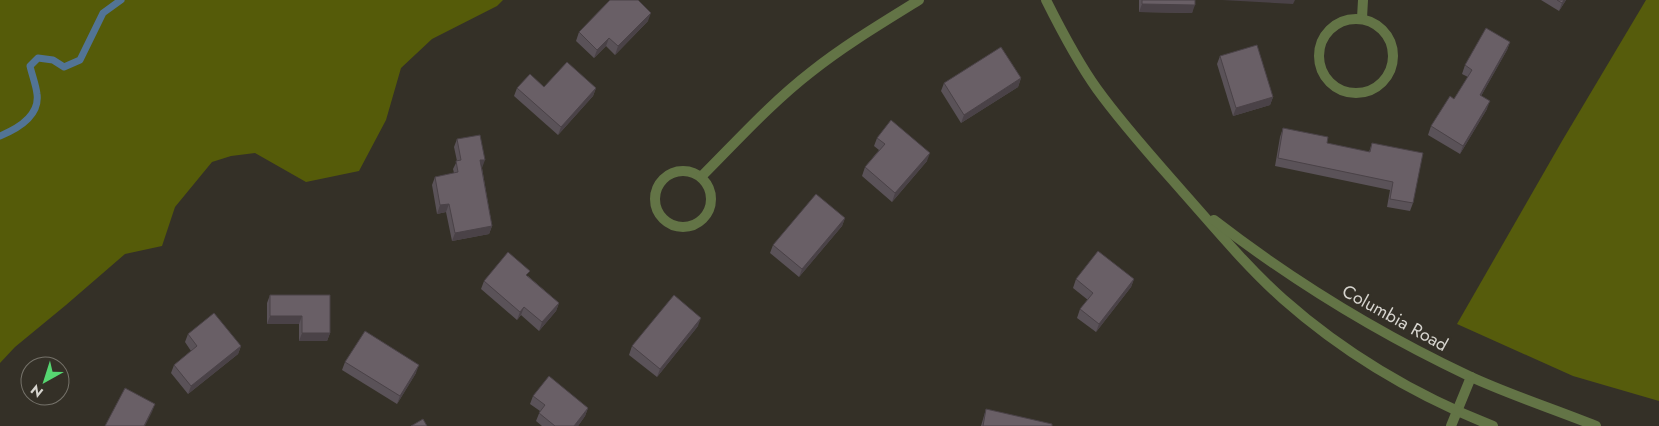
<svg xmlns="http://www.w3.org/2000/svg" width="1659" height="426" font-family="Jost,sans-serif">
	<rect width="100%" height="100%" fill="#343027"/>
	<!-- green -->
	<polygon fill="#565c0c" points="1646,0 1659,0 1659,401 1573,376 1457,324 1562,141"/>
	<!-- forest -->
	<polygon fill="#555b09" points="0,0 503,0 497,6 432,39 401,68 386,120 359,171 306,182 255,153 231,156 212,162 175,207 162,246 125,254 66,305 15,347 0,363"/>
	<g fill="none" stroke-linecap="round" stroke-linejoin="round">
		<!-- stream -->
		<path stroke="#527495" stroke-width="7" d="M0 136C17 129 40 116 37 94 36 85 32 75 30 66L38 58 53 60 64 67 80 60 103 13 121 0"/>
		<!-- minor -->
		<g stroke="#637446" stroke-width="10">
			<polyline points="1362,18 1363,0"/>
			<circle cx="1356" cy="56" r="37"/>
			<circle cx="683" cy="199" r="28"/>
			<path d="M701 177C737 141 771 103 811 72 845 45 882 23 919 0"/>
			<polyline points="1451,426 1471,377"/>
		</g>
		<!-- tertiary -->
		<g stroke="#637446" stroke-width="10">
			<path d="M1046 0C1061 30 1077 61 1097 89 1123 125 1153 158 1182 191 1214 227 1246 266 1283 299 1344 353 1417 396 1493 426"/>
			<path d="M1214 220C1293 281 1378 333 1469 376 1510 395 1554 409 1596 426"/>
		</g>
	</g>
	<!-- wall -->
	<g fill="#5a5258">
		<polygon points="1139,0 1195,0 1192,13 1139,12"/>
		<polygon points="1541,0 1566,0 1559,11"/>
		<polygon points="648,21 615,55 606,46 594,58 576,41 579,32"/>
		<polygon points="1510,42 1507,50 1481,96 1487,109 1460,154 1428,135 1431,126 1454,99 1468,77 1462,74 1465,65"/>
		<polygon points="1220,56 1273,97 1270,105 1233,116 1217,64"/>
		<polygon points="1021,78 1018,87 961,123 941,91 944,83"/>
		<polygon points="544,87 596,88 593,96 558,135 514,96 517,88"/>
		<polygon points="1283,128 1327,143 1369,152 1372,143 1413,203 1410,211 1387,207 1390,190 1275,166 1280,137"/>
		<polygon points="877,138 927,161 892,202 862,176 865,167 879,150 874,146"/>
		<polygon points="457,139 482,168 492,226 489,234 452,241 446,212 437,214 432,185 435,177 454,173 453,169 457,161 454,147"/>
		<polygon points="845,218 842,226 799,277 770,253 773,245"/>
		<polygon points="528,276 559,303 556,311 539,331 521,315 517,320 481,289 484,281"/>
		<polygon points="1076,279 1134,279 1131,287 1096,332 1077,318 1080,309 1088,300 1073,288"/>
		<polygon points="270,295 330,333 327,341 299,341 299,324 267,324 267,303"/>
		<polygon points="698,326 657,377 629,355 632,346"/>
		<polygon points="188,334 241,346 238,354 188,394 171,373 174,365 191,351 185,342"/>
		<polygon points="345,362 416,373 397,404 342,370"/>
		<polygon points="533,396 588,408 585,416 578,426 542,426 536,421 540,411 530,404"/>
		<polygon points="986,409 1052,426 981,426"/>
	</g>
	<!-- shaded-wall -->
	<g fill="#4a4247">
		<polygon points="1222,0 1295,0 1293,4"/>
		<polygon points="1564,0 1566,0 1559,11 1562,3"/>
		<polygon points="1142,4 1195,5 1192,13 1139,12"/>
		<polygon points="651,13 648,21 615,55 618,46"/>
		<polygon points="609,38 606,46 594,58 597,50"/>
		<polygon points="1510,42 1507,50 1477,103 1480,95"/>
		<polygon points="1021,78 1018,87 961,123 964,115"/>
		<polygon points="596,88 593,96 558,135 561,127"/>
		<polygon points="1273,97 1270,105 1233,116 1236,108"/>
		<polygon points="1490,101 1487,109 1460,154 1463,146"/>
		<polygon points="930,153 927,161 892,202 895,193"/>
		<polygon points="480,160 485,160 482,168"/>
		<polygon points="449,204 446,212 437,214 440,205"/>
		<polygon points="845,218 842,226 799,277 802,269"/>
		<polygon points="492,226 489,234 452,241 455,233"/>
		<polygon points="1134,279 1131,287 1096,332 1099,324"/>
		<polygon points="559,303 556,311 539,331 542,322"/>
		<polygon points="524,307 521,315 517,320 520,312"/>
		<polygon points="270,316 302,316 299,324 267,324"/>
		<polygon points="701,318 698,326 657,377 660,369"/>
		<polygon points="302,333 330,333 327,341 299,341"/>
		<polygon points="241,346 238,354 188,394 191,386"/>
		<polygon points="419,365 416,373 397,404 400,396"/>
		<polygon points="155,404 152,412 145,426 144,426"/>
		<polygon points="588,408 585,416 578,426 574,426"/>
	</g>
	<!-- building -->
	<g fill="#695f66" stroke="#4a4247">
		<polygon points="610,0 638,0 651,13 618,46 609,38 597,50 579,32"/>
		<polygon points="1142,0 1195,0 1195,5 1142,4"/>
		<polygon points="1557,0 1564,0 1562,3"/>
		<polygon points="1486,28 1510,42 1480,95 1490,101 1463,146 1431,126 1450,96 1454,99 1472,70 1465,65"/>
		<polygon points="1257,45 1273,97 1236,108 1220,56"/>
		<polygon points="1001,47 1021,78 964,115 944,83"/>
		<polygon points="567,62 596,88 561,127 517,88 530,74 544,87"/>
		<polygon points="891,120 930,153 895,193 865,167 885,144 877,138"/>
		<polygon points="1283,128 1328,137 1327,143 1370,152 1372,143 1423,153 1413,203 1390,199 1393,182 1278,158"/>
		<polygon points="480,135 485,160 480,160 492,226 455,233 449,204 440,205 435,177 458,172 456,161 461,160 457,139"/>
		<polygon points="816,194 845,218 802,269 773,245"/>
		<polygon points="1098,251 1134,279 1099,324 1080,309 1093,293 1076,279"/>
		<polygon points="508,252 530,271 526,275 559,303 542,322 524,307 520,312 484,281"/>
		<polygon points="270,295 330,295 330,333 302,333 302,316 270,316"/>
		<polygon points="674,295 701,318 660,369 632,346"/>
		<polygon points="214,313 241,346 191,386 174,365 197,346 188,334"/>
		<polygon points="365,331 419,365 400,396 345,362"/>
		<polygon points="549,376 588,408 574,426 555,426 539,413 545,405 533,396"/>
		<polygon points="125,388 155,404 144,426 105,426"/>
		<polygon points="986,409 1052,424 1052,426 983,426"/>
		<polygon points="423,419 427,426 411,426"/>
	</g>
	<g text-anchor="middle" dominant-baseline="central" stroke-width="4.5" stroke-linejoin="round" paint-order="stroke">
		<!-- street labels -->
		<g font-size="18" fill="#d6d4ce" stroke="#343027">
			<text transform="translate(1395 318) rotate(29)">Columbia Road</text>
		</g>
	</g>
	<!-- north arrow -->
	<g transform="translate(45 381) rotate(219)"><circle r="24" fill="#343027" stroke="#75726a"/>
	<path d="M0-4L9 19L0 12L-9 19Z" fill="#56d671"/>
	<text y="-8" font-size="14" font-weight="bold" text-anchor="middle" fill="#d6d4ce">N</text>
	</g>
</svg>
